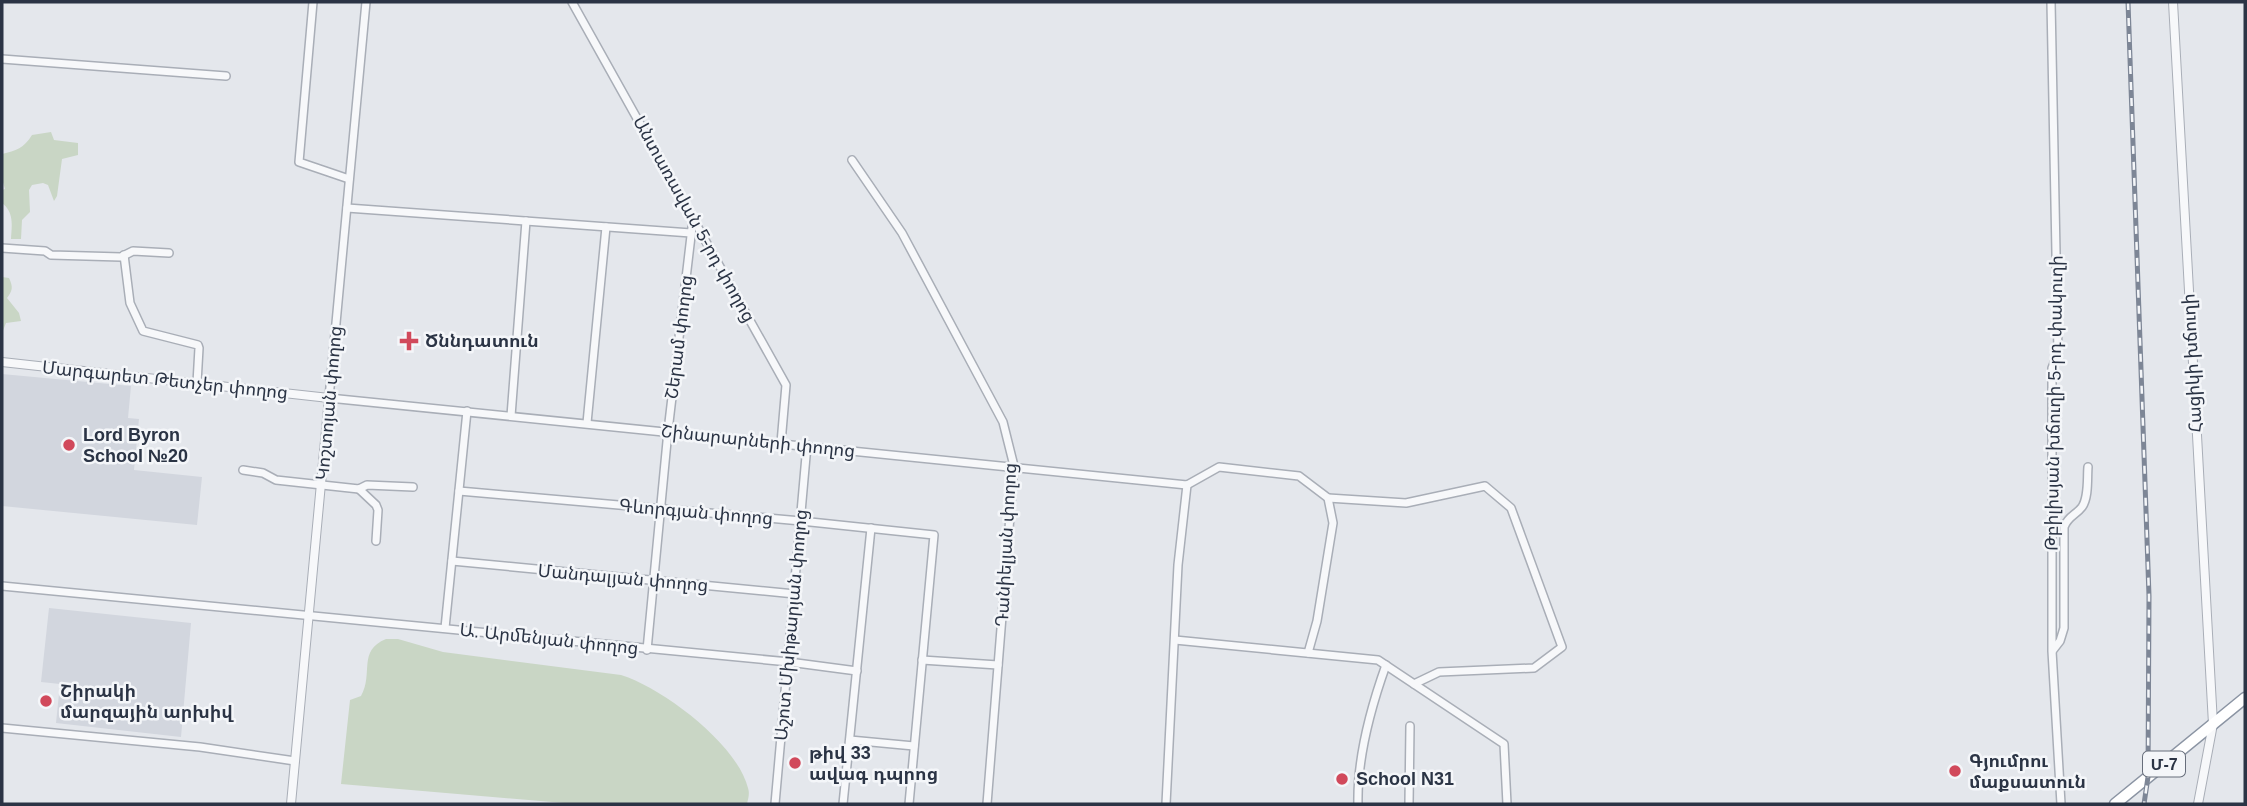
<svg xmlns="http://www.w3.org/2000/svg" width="2247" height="806" font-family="Helvetica,'Noto Sans Armenian',sans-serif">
	<rect width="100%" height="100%" fill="#e4e7ec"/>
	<!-- built -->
	<g fill="#d2d6de">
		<polygon points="2,374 131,386 128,418 139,419 134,470 202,477 197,525 2,506"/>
		<polygon points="49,608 191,623 181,737 56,723 60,684 41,682"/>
	</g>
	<!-- green -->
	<g fill="#c9d6c5">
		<path d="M51 132 54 140 78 143V155L62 159 57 196 54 201 48 185 43 183 32 185 29 190 30 212 22 220 21 239H11C12 225 14 212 2 203V190L5 189 2 179V154C16 151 24 148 32 135Z"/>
		<path d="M2 277 9 278C13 287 13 290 7 298L19 313 21 321 6 323 2 333Z"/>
		<path d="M386 639H398L443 652 621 675C663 688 737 744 748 788 750 794 748 799 747 804H576L341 784 350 700 361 696C374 673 357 651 386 639Z"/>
	</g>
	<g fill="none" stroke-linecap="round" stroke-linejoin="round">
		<!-- minor casing -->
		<g stroke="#a9aeb7" stroke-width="10">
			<g id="minor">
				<polyline points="313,2 299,162 349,179"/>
				<polyline points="366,2 329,398 1187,485"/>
				<polyline points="572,2 786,385 781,443"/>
				<polyline points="2051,2 2058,353 2052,368 2052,651 2061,804"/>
				<polyline points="2,59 226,76"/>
				<polyline points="852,160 902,233 1003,422 1014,466 987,804"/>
				<polyline points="347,208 691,233"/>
				<polyline points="2,248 45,251 51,255 121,257 133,251 169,253"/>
				<polyline points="124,255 130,303 143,331 198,345 199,348 197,383"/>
				<polyline points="511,416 526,221"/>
				<polyline points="587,423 606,227"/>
				<polyline points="243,470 263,473 276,480 359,489 367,485 413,487"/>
				<polyline points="1187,485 1219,467 1299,476 1328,498 1333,523 1317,621 1308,653"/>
				<polyline points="359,489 376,505 378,510 376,541"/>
				<polyline points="459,491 801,521 934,535 909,804"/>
				<polyline points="1328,498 1406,503 1485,486 1511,508 1562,647 1534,668 1439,672 1414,684"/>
				<polyline points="452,561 795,594"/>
				<polyline points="2,586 789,662 857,671"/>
				<polyline points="445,628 467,411"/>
				<polyline points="1175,640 1378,660 1504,744 1507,804"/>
				<polyline points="647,650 668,431 693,219"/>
				<path d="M2053 650 2060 641 2064 628V527C2068 516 2076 515 2082 507 2089 497 2087 478 2088 467"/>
				<polyline points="922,660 998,665"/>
				<polyline points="2,728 200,747 295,761"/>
				<polyline points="850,740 914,746"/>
				<polyline points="775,804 807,445"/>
				<polyline points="843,804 871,528"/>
				<polyline points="1166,804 1178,565 1187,485"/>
				<path d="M1358 804C1357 760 1371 707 1386 665"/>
				<polyline points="1409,804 1410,726"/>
			</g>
		</g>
		<!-- tertiary casing -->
		<g stroke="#a9aeb7" stroke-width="10">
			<g id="tertiary">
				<polyline points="2173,2 2213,724 2198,804"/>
				<polyline points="2,362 329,398 291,804"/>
			</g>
		</g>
		<!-- trunk casing -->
		<g stroke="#8b94a3" stroke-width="13">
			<polyline id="trunk" points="2115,804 2245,698"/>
		</g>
		<!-- minor -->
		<use href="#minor" stroke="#f7f8fa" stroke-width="7"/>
		<!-- tertiary -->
		<use href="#tertiary" stroke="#f7f8fa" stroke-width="8"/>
		<!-- trunk -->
		<use href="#trunk" stroke="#fff" stroke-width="10"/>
		<!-- rail casing -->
		<g stroke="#7d8696" stroke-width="5">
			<polyline id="rail" points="2128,2 2149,596 2148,777 2144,804"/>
		</g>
		<!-- rail -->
		<use href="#rail" stroke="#f4f6f9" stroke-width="2.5" stroke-dasharray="8" stroke-linecap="butt"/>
	</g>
	<!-- markers -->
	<g fill="#d1495b" stroke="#f4f6f9" stroke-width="2.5">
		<path d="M405.5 330.5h7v7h7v7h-7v7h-7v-7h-7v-7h7z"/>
		<circle cx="69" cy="445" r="7"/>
		<circle cx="46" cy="701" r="7"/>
		<circle cx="795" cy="763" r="7"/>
		<circle cx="1955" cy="771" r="7"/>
		<circle cx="1342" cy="779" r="7"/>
	</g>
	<g text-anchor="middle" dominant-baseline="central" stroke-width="5" stroke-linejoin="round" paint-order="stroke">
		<!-- shield labels -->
		<rect fill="#f4f6f9" stroke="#676e7b" stroke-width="2" x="2143" y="751.5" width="42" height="25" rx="5"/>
		<g font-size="16" font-weight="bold" fill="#2b3445">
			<text x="2164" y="764">Մ-7</text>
		</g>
		<!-- street labels -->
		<g font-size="18" fill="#2b3445" stroke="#f4f6f9">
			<text transform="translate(694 219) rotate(61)">Անտառավան 5-րդ փողոց</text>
			<text transform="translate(679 337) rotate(-83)">Շերամ փողոց</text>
			<text transform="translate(2192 363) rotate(-93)">Հացիկի խճուղի</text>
			<text transform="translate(165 380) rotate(6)">Մարգարետ Թետչեր փողոց</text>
			<text transform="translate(329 403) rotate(-85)">Կոշտոյան փողոց</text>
			<text transform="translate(2054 403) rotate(-89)">Թբիլիսյան խճուղի 5-րդ փակուղի</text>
			<text transform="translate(758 441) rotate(6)">Շինարարների փողոց</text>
			<text transform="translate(696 512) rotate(5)">Գևորգյան փողոց</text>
			<text transform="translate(1006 545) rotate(-87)">Դանիելյան փողոց</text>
			<text transform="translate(623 578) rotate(5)">Մանդալյան փողոց</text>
			<text transform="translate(791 625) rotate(-85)">Աշոտ Մխիթարյան փողոց</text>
			<text transform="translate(549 639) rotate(6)">Ա. Արմենյան փողոց</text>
		</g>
		<!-- poi labels -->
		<g font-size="18" font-weight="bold" fill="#2b3445" stroke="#f4f6f9" text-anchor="start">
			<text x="425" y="341">Ծննդատուն</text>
			<text x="83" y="435">Lord Byron<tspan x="83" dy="21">School №20</tspan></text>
			<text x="60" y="691">Շիրակի<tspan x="60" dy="21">մարզային արխիվ</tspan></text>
			<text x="809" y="753">թիվ 33<tspan x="809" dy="21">ավագ դպրոց</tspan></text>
			<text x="1969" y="761">Գյումրու<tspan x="1969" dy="21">մաքսատուն</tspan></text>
			<text x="1356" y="779">School N31</text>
		</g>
	</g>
	<!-- border -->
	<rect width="2247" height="806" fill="none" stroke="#2b3445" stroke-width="7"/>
</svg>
